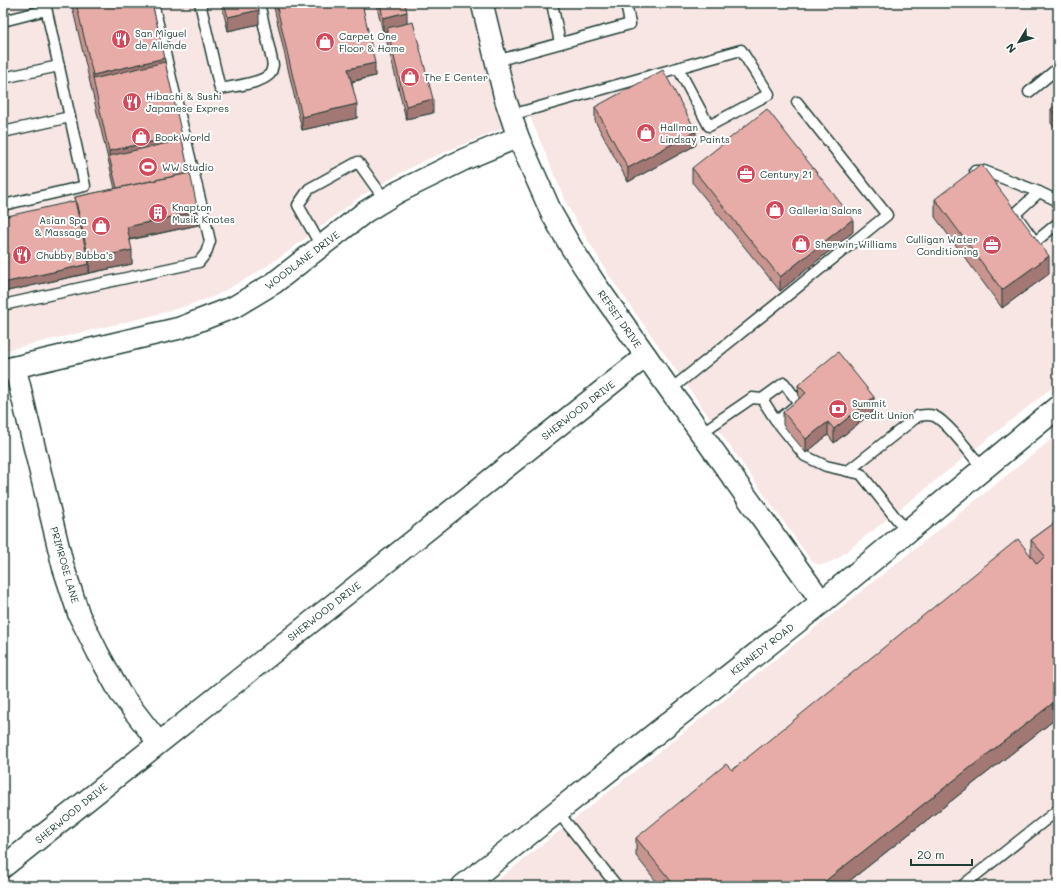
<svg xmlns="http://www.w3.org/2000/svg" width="1061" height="889" font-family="Mali,sans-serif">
	<rect width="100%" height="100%" fill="#fff"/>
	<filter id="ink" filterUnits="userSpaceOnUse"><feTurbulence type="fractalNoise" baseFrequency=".025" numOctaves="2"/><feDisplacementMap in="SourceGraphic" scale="8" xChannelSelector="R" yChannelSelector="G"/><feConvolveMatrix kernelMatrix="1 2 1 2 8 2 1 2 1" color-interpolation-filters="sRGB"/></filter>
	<g filter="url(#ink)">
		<!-- built -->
		<g fill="#f8e6e5">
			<polygon points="3,3 1058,3 1058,383 837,559 822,565 816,564 810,559 610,277 569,209 530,117 423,161 401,173 361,196 286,253 256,273 215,296 183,307 147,317 3,351"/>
			<polygon points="1058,434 1058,886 490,886 980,497"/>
		</g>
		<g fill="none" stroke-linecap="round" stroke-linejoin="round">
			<!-- service casing -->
			<g stroke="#1f3d34" stroke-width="13">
				<g id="service">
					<path d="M200 3 220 89C233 86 261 84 270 74 272 71 272 68 273 65L259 3"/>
					<polyline points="552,3 560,43"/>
					<polyline points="3,21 46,10"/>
					<polyline points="496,61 630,24 626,3"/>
					<polyline points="3,78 59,66"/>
					<polyline points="1029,92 1058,68"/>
					<path d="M511 115C587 94 664 72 741 50L769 94 709 126 678 68"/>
					<polyline points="3,132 70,117"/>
					<polyline points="975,171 984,171 1039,192"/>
					<polyline points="1058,201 1039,192 1015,214 1035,242 1058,223"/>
					<polyline points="3,205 85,186 45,3"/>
					<polyline points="321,246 298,205 309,189 358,162 385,200"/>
					<polyline points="3,305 199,262 206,253 210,241 153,3"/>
					<polyline points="670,390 887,215 797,102"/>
					<polyline points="762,399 784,383 799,403 777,421"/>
					<polyline points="701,433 752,398 762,399 775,419 805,456 826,466 861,474 907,532"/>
					<path d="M848 471 918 416C924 415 928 414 934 416 948 422 972 456 983 469"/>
					<polyline points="557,811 617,886"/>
					<polyline points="962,886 1058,810"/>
				</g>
			</g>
			<!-- minor casing -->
			<g stroke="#1f3d34" stroke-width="24">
				<g id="minor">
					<polyline points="482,3 505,98 518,137 552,214 571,247 596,285 670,390 822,602"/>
					<polyline points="15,367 63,566 79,615 98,653 120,693 158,742"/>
					<polyline points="3,370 180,328 234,307 274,283 365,212 398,192 465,159 518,137"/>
					<polyline points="3,867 646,356"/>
				</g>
			</g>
			<!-- tertiary casing -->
			<g stroke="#1f3d34" stroke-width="25">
				<polyline id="tertiary" points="463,886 822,602 1058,407"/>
			</g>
			<!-- service -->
			<use href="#service" stroke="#fff" stroke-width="10"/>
			<!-- minor -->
			<use href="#minor" stroke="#fff" stroke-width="21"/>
			<!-- tertiary -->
			<use href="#tertiary" stroke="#fff" stroke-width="22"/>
		</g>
		<!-- wall -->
		<g fill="#c79490" stroke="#1f3d34">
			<polygon points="72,3 152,3 182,140 198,225 130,240 132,264 3,292 75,201 75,197 115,189 72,6"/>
			<polygon points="221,3 257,3 259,24 228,31"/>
			<polygon points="273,3 362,3 375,76 352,82 357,118 302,130"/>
			<polygon points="376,3 405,3 407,23 433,113 406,119 387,42 387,31 383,32"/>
			<polygon points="1058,103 1058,132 1051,123 1051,109"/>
			<polygon points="595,107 696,145 628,182 595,121"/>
			<polygon points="692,168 853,232 780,291 692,182"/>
			<polygon points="935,199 1049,274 1002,308 935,217"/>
			<polygon points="798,385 874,411 834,443 828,435 806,453 783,425 783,412 799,399"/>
			<polygon points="1057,521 1058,717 843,886 660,886 636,856 636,838 1031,556 1031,540"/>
		</g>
		<!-- shaded-wall -->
		<g fill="#a27875" stroke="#1f3d34">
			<polygon points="259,10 259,24 228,31 228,17"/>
			<polygon points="407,12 407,26 387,28 387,31 383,32 383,18"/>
			<polygon points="165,58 165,76 93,79 93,75"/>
			<polygon points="375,63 375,76 348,82 348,69"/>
			<polygon points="433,99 433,113 406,119 406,106"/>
			<polygon points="357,104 357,118 302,130 302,117"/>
			<polygon points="696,131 696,145 628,182 628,168"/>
			<polygon points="182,135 182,149 109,156 109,151"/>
			<polygon points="198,211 198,225 127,240 127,227"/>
			<polygon points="853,219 853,232 780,291 780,277"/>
			<polygon points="132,250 132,264 89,273 89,259"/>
			<polygon points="1049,256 1049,274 1002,308 1002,290"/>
			<polygon points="89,264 89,273 3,292 3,283"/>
			<polygon points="874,397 874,411 834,443 834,429"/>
			<polygon points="828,422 828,435 806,453 806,439"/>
			<polygon points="1058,582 1058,600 1055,584"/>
			<polygon points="1058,699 1058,717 843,886 824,886 824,882"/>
		</g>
		<!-- building -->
		<g fill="#e7aca7" stroke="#1f3d34">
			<polygon points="76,3 152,3 165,58 93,75"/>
			<polygon points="224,3 257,3 259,10 228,17"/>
			<polygon points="276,3 362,3 375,63 348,69 357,104 302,117"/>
			<polygon points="380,3 405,3 407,12 383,18"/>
			<polygon points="413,22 433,99 406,106 387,28"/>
			<polygon points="165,62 182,135 109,151 93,79"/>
			<polygon points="663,70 696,131 628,168 595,107"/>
			<polygon points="1058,103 1058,118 1051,109"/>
			<polygon points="767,109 853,219 780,277 692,168"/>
			<polygon points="182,140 189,173 117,188 109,156"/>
			<polygon points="981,164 1049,256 1002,290 935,199"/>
			<polygon points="190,173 198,211 127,227 132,250 89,259 75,197"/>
			<polygon points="75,201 89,264 3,283 3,217"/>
			<polygon points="838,352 874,397 834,429 828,422 806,439 783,412 806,393 798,385"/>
			<polygon points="1057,521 1058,522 1058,582 1055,584 1058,588 1058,699 824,882 827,886 675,886 636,838 726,764 732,770 1018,539 1037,564 1045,556 1031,540"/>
			<polygon points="1058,880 1058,886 1050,886"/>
		</g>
	</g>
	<!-- icons -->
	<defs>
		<g id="restaurant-disc" transform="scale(1)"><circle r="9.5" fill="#d1495b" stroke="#fff"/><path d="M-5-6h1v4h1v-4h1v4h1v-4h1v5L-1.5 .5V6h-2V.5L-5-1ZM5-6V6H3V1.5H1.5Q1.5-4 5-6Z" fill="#fff"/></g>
		<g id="shop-disc" transform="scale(1)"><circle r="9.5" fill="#d1495b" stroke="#fff"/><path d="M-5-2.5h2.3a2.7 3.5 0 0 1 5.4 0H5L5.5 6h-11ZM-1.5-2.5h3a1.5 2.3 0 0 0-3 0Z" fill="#fff"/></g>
		<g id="stadium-disc" transform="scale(1)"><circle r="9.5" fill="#d1495b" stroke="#fff"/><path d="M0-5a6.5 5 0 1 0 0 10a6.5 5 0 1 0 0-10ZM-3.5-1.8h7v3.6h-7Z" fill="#fff"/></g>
		<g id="office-disc" transform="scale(1)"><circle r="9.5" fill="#d1495b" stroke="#fff"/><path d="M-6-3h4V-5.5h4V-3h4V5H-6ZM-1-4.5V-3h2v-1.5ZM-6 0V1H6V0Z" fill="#fff"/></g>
		<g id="building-disc" transform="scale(1)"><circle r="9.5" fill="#d1495b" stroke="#fff"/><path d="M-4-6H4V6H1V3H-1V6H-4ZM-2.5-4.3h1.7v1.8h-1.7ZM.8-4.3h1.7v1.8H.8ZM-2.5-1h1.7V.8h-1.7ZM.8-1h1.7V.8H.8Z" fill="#fff"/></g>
		<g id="bank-disc" transform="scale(1)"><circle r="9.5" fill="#d1495b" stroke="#fff"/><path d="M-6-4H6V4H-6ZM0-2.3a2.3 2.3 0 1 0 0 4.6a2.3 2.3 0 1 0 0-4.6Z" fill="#fff"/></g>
	</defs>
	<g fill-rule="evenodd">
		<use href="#restaurant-disc" x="121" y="39"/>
		<use href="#shop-disc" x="325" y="42"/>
		<use href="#shop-disc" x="410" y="77"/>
		<use href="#restaurant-disc" x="132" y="102"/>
		<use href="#shop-disc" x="646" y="133"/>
		<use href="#shop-disc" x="141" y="137"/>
		<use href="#stadium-disc" x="148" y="167"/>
		<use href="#office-disc" x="746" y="174"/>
		<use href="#shop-disc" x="775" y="210"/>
		<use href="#building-disc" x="158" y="213"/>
		<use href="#shop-disc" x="101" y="226"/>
		<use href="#shop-disc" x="801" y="244"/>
		<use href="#office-disc" x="992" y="245"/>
		<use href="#restaurant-disc" x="22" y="255"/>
		<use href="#bank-disc" x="838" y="409"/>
	</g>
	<g text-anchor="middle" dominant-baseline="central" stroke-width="4" stroke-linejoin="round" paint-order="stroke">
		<!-- poi labels -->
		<g font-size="10" fill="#1f3d34" stroke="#fff" text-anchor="start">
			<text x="135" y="33">San Miguel<tspan x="135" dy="12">de Allende</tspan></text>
			<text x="339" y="36">Carpet One<tspan x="339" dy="12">Floor &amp; Home</tspan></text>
			<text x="424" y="77">The E Center</text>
			<text x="146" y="96">Hibachi &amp; Sushi<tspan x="146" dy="12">Japanese Expres</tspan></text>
			<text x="660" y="127">Hallman<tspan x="660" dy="12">Lindsay Paints</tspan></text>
			<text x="155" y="137">Book World</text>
			<text x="162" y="167">WW Studio</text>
			<text x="760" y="174">Century 21</text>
			<text x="172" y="207">Knapton<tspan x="172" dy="12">Musik Knotes</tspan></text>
			<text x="789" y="210">Galleria Salons</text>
			<text x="87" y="220" text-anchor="end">Asian Spa<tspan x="87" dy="12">&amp; Massage</tspan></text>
			<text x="978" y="239" text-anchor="end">Culligan Water<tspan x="978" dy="12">Conditioning</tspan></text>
			<text x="815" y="244">Sherwin-Williams</text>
			<text x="36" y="255">Chubby Bubba's</text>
			<text x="852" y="403">Summit<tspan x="852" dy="12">Credit Union</tspan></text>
		</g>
		<!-- street labels -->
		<g font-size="10" fill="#1f3d34" stroke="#fff">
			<text transform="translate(302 260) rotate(-37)">WOODLANE DRIVE</text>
			<text transform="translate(620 319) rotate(55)">REFSET DRIVE</text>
			<text transform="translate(578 410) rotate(-38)">SHERWOOD DRIVE</text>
			<text transform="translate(65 565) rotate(74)">PRIMROSE LANE</text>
			<text transform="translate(324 611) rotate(-38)">SHERWOOD DRIVE</text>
			<text transform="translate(762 649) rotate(-38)">KENNEDY ROAD</text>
			<text transform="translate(71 813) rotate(-39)">SHERWOOD DRIVE</text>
		</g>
	</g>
	<!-- margin -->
	<rect width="1061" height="889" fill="none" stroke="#fff" stroke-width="16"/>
	<rect x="8" y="8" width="1045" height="873" fill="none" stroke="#1f3d34" stroke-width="1.5" filter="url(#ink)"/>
	<!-- north arrow -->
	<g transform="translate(1019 42) rotate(232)" stroke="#ffffff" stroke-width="3" paint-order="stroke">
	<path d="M0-3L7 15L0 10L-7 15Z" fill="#1f3d34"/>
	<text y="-6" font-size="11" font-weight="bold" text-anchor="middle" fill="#1f3d34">N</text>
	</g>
	<!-- scale -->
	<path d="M911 859v6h61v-6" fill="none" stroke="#1f3d34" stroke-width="2"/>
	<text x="917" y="859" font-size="12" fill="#1f3d34" stroke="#ffffff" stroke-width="3" paint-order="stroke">20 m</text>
</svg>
